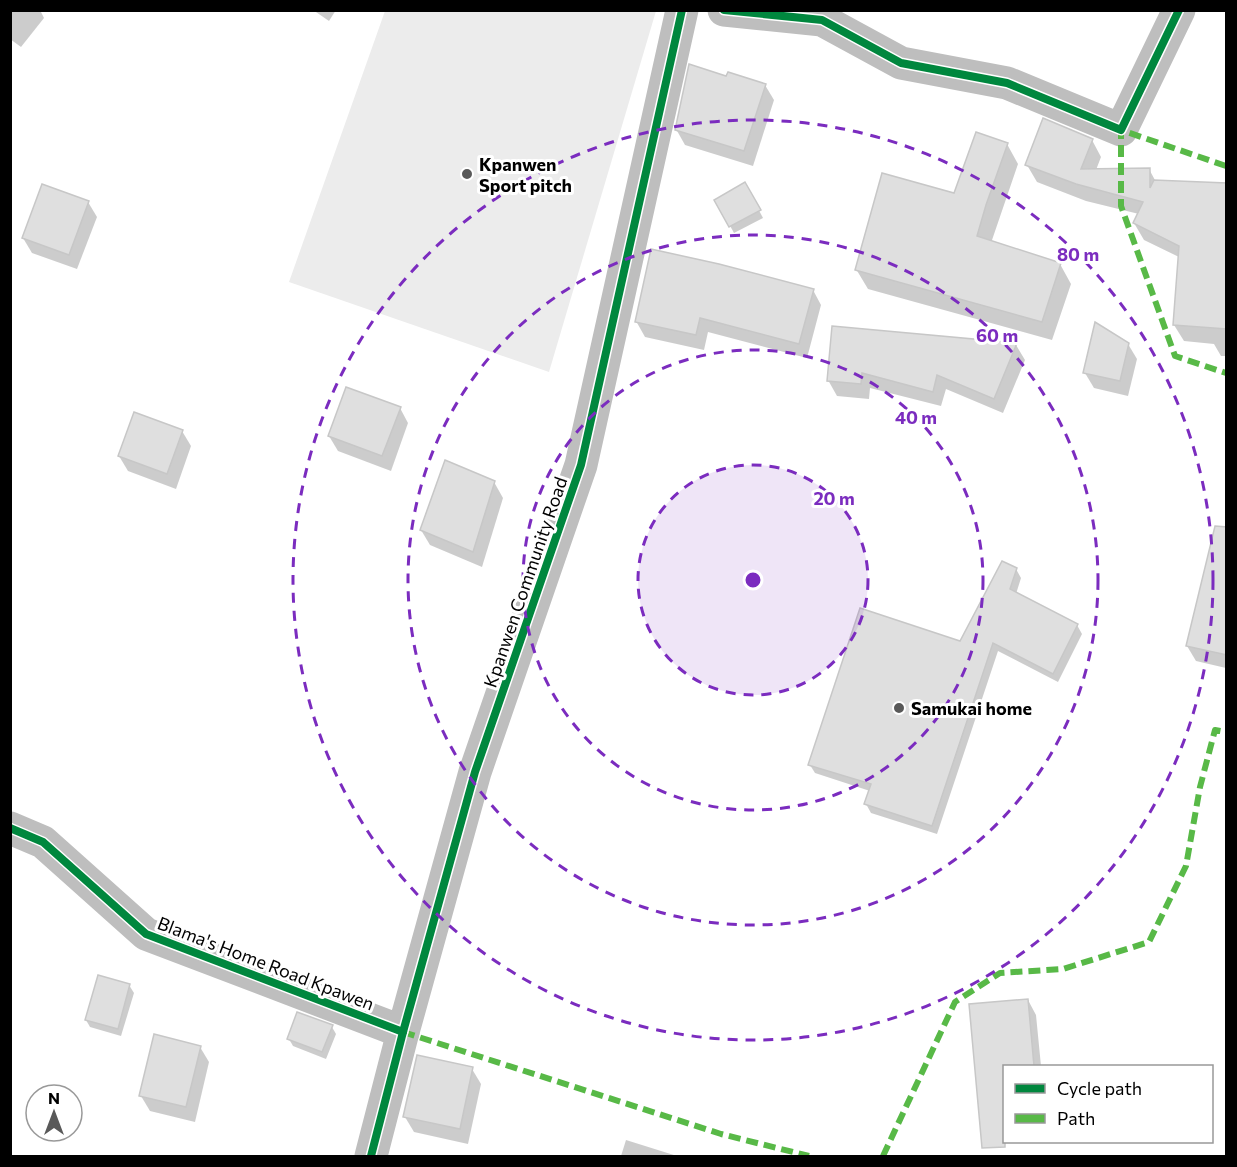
<svg xmlns="http://www.w3.org/2000/svg" width="1237" height="1167" font-family="Commissioner,sans-serif">
	<rect width="100%" height="100%" fill="#fff"/>
	<!-- green -->
	<polygon fill="#ececec" points="385,11 656,11 549,372 289,282"/>
	<!-- shadow -->
	<g fill="#0003">
		<polygon points="10,10 40,10 44,18 21,47 10,39"/>
		<polygon points="313,10 336,10 329,21"/>
		<polygon points="727,78 765,85 774,100 753,166 685,145 676,129"/>
		<polygon points="1092,140 1101,157 1096,170 1149,169 1156,182 1226,185 1226,356 1221,356 1214,344 1184,341 1174,325 1179,257 1144,240 1134,223 1139,214 1086,201 1037,182 1027,165"/>
		<polygon points="1007,144 1018,164 991,243 1060,264 1071,284 1052,340 868,289 856,269 955,195"/>
		<polygon points="745,184 763,218 734,233 716,200"/>
		<polygon points="88,202 97,217 77,269 32,253 23,238"/>
		<polygon points="813,290 821,305 807,358 708,332 704,350 645,337 636,321"/>
		<polygon points="833,328 1016,345 1025,360 1003,413 946,389 941,406 870,388 869,399 837,396 828,380"/>
		<polygon points="1128,344 1137,359 1128,396 1094,388 1085,373"/>
		<polygon points="400,408 408,423 391,471 338,451 329,436"/>
		<polygon points="182,431 191,446 176,489 128,471 119,456"/>
		<polygon points="494,482 503,498 482,567 430,545 421,530"/>
		<polygon points="1016,569 1021,578 1016,594 1077,625 1082,634 1058,682 998,651 937,834 871,813 866,804 870,791 815,773 810,765 961,642"/>
		<polygon points="1226,586 1226,668 1196,661 1187,646"/>
		<polygon points="129,985 134,993 121,1036 90,1027 86,1020"/>
		<polygon points="1028,1000 1036,1015 1041,1066 1004,1066 988,1112"/>
		<polygon points="332,1027 336,1034 326,1059 293,1046 289,1039"/>
		<polygon points="200,1047 209,1062 195,1122 150,1111 141,1096"/>
		<polygon points="472,1069 481,1084 468,1144 414,1132 405,1117"/>
		<polygon points="626,1140 677,1156 621,1156"/>
	</g>
	<!-- building -->
	<g fill="#dfdfdf" stroke="#c7c7c7" stroke-width="1.5">
		<polygon points="689,64 726,76 728,72 766,84 744,151 675,130"/>
		<polygon points="1043,118 1093,139 1081,169 1150,168 1150,188 1154,180 1227,183 1227,329 1173,325 1179,246 1133,223 1143,202 1076,184 1025,165"/>
		<polygon points="976,132 1008,143 986,205 977,236 1061,263 1042,322 855,270 882,173 954,193"/>
		<polygon points="745,182 761,210 729,227 714,200"/>
		<polygon points="42,184 89,201 69,255 22,238"/>
		<polygon points="651,249 719,264 814,289 799,344 700,318 696,335 635,322"/>
		<polygon points="1095,322 1129,343 1120,381 1083,373"/>
		<polygon points="832,326 1017,343 994,399 937,375 933,392 862,373 861,384 827,381"/>
		<polygon points="346,387 401,407 382,456 328,436"/>
		<polygon points="134,412 183,430 167,474 118,456"/>
		<polygon points="445,460 495,481 473,552 420,530"/>
		<polygon points="1215,526 1227,527 1227,655 1186,646"/>
		<polygon points="1002,561 1017,568 1010,589 1078,624 1053,674 993,643 932,826 864,804 871,784 808,765 860,608 960,641"/>
		<polygon points="98,975 130,984 118,1029 85,1020"/>
		<polygon points="1028,999 1034,1066 1005,1066 1005,1147 982,1148 969,1004"/>
		<polygon points="297,1012 333,1025 322,1052 287,1039"/>
		<polygon points="154,1034 201,1046 186,1107 139,1096"/>
		<polygon points="417,1055 473,1067 460,1129 403,1117"/>
	</g>
	<g fill="none" stroke-linecap="round" stroke-linejoin="round">
		<!-- street -->
		<g stroke="#bebebe" stroke-width="33">
			<polyline points="724,10 822,20 901,63 1007,83 1121,130 1179,10"/>
			<polyline points="10,828 43,842 146,934 403,1032"/>
			<polyline points="371,1156 403,1032 475,772 581,465 682,10"/>
		</g>
		<!-- quiet -->
		<g stroke="#58b947" stroke-width="6" stroke-dasharray="12 6" stroke-linecap="butt">
			<polyline points="1226,166 1121,130 1121,206 1175,356 1226,373"/>
			<polyline points="403,1032 721,1134 809,1156"/>
			<polyline points="883,1156 955,1002 1000,973 1063,969 1149,942 1186,866 1200,787 1215,730 1226,732"/>
		</g>
		<!-- cycleway casing -->
		<g stroke="#fff" stroke-width="11">
			<g id="cycleway">
				<polyline points="724,10 822,20 901,63 1007,83 1121,130 1179,10"/>
				<polyline points="10,828 43,842 146,934 403,1032"/>
				<polyline points="371,1156 403,1032 475,772 581,465 682,10"/>
			</g>
		</g>
		<!-- cycleway -->
		<use href="#cycleway" stroke="#00873e" stroke-width="8"/>
	</g>
	<!-- distance rings -->
	<circle cx="753" cy="580" r="115" fill="#7b2cbf" fill-opacity=".12"/>
	<g fill="none" stroke="#7b2cbf" stroke-width="3" stroke-dasharray="10 8">
		<circle cx="753" cy="580" r="115"/>
		<circle cx="753" cy="580" r="230"/>
		<circle cx="753" cy="580" r="345"/>
		<circle cx="753" cy="580" r="460"/>
	</g>
	<!-- markers -->
	<g fill="#595959" stroke="#fff" stroke-width="2">
		<circle cx="467" cy="174" r="6"/>
		<circle cx="899" cy="708" r="6"/>
	</g>
	<g text-anchor="middle" dominant-baseline="central" stroke-width="6" stroke-linejoin="round" paint-order="stroke">
		<!-- poi labels -->
		<g font-size="18" font-weight="bold" fill="#000" stroke="#fff" text-anchor="start">
			<text x="479" y="164">Kpanwen<tspan x="479" dy="21">Sport pitch</tspan></text>
			<text x="911" y="708">Samukai home</text>
		</g>
		<!-- street labels -->
		<g font-size="18" fill="#000" stroke="#fff">
			<text transform="translate(525 582) rotate(-71)">Kpanwen Community Road</text>
			<text transform="translate(266 963) rotate(21)">Blama's Home Road Kpawen</text>
		</g>
	</g>
	<circle cx="753" cy="580" r="9" fill="#7b2cbf" stroke="#fff" stroke-width="3"/>
	<g font-size="18" text-anchor="middle" font-weight="bold" fill="#7b2cbf" stroke="#fff" stroke-width="6" stroke-linejoin="round" paint-order="stroke">
		<text x="1078" y="261">80 m</text>
		<text x="997" y="342">60 m</text>
		<text x="916" y="424">40 m</text>
		<text x="834" y="505">20 m</text>
	</g>
	<!-- border -->
	<rect width="1237" height="1167" fill="none" stroke="#000000" stroke-width="24"/>
	<!-- legend -->
	<rect x="1003" y="1065" width="210" height="78" fill="#ffffff" stroke="#999999" stroke-width="1.5"/>
	<rect x="1015" y="1084" width="30" height="9" fill="#00873e" stroke="#999999" stroke-width="1.5"/>
	<text x="1057" y="1095" font-size="18" fill="#000000">Cycle path</text>
	<rect x="1015" y="1114" width="30" height="9" fill="#58b947" stroke="#999999" stroke-width="1.5"/>
	<text x="1057" y="1125" font-size="18" fill="#000000">Path</text>
	<!-- north arrow -->
	<g transform="translate(54 1113)"><circle r="28" fill="#ffffff" stroke="#999999" stroke-width="1.5"/>
	<path d="M0-4.5L10 22L0 15L-10 22Z" fill="#595959"/>
	<text y="-9" font-size="16" font-weight="bold" text-anchor="middle" fill="#000000">N</text>
	</g>
</svg>
